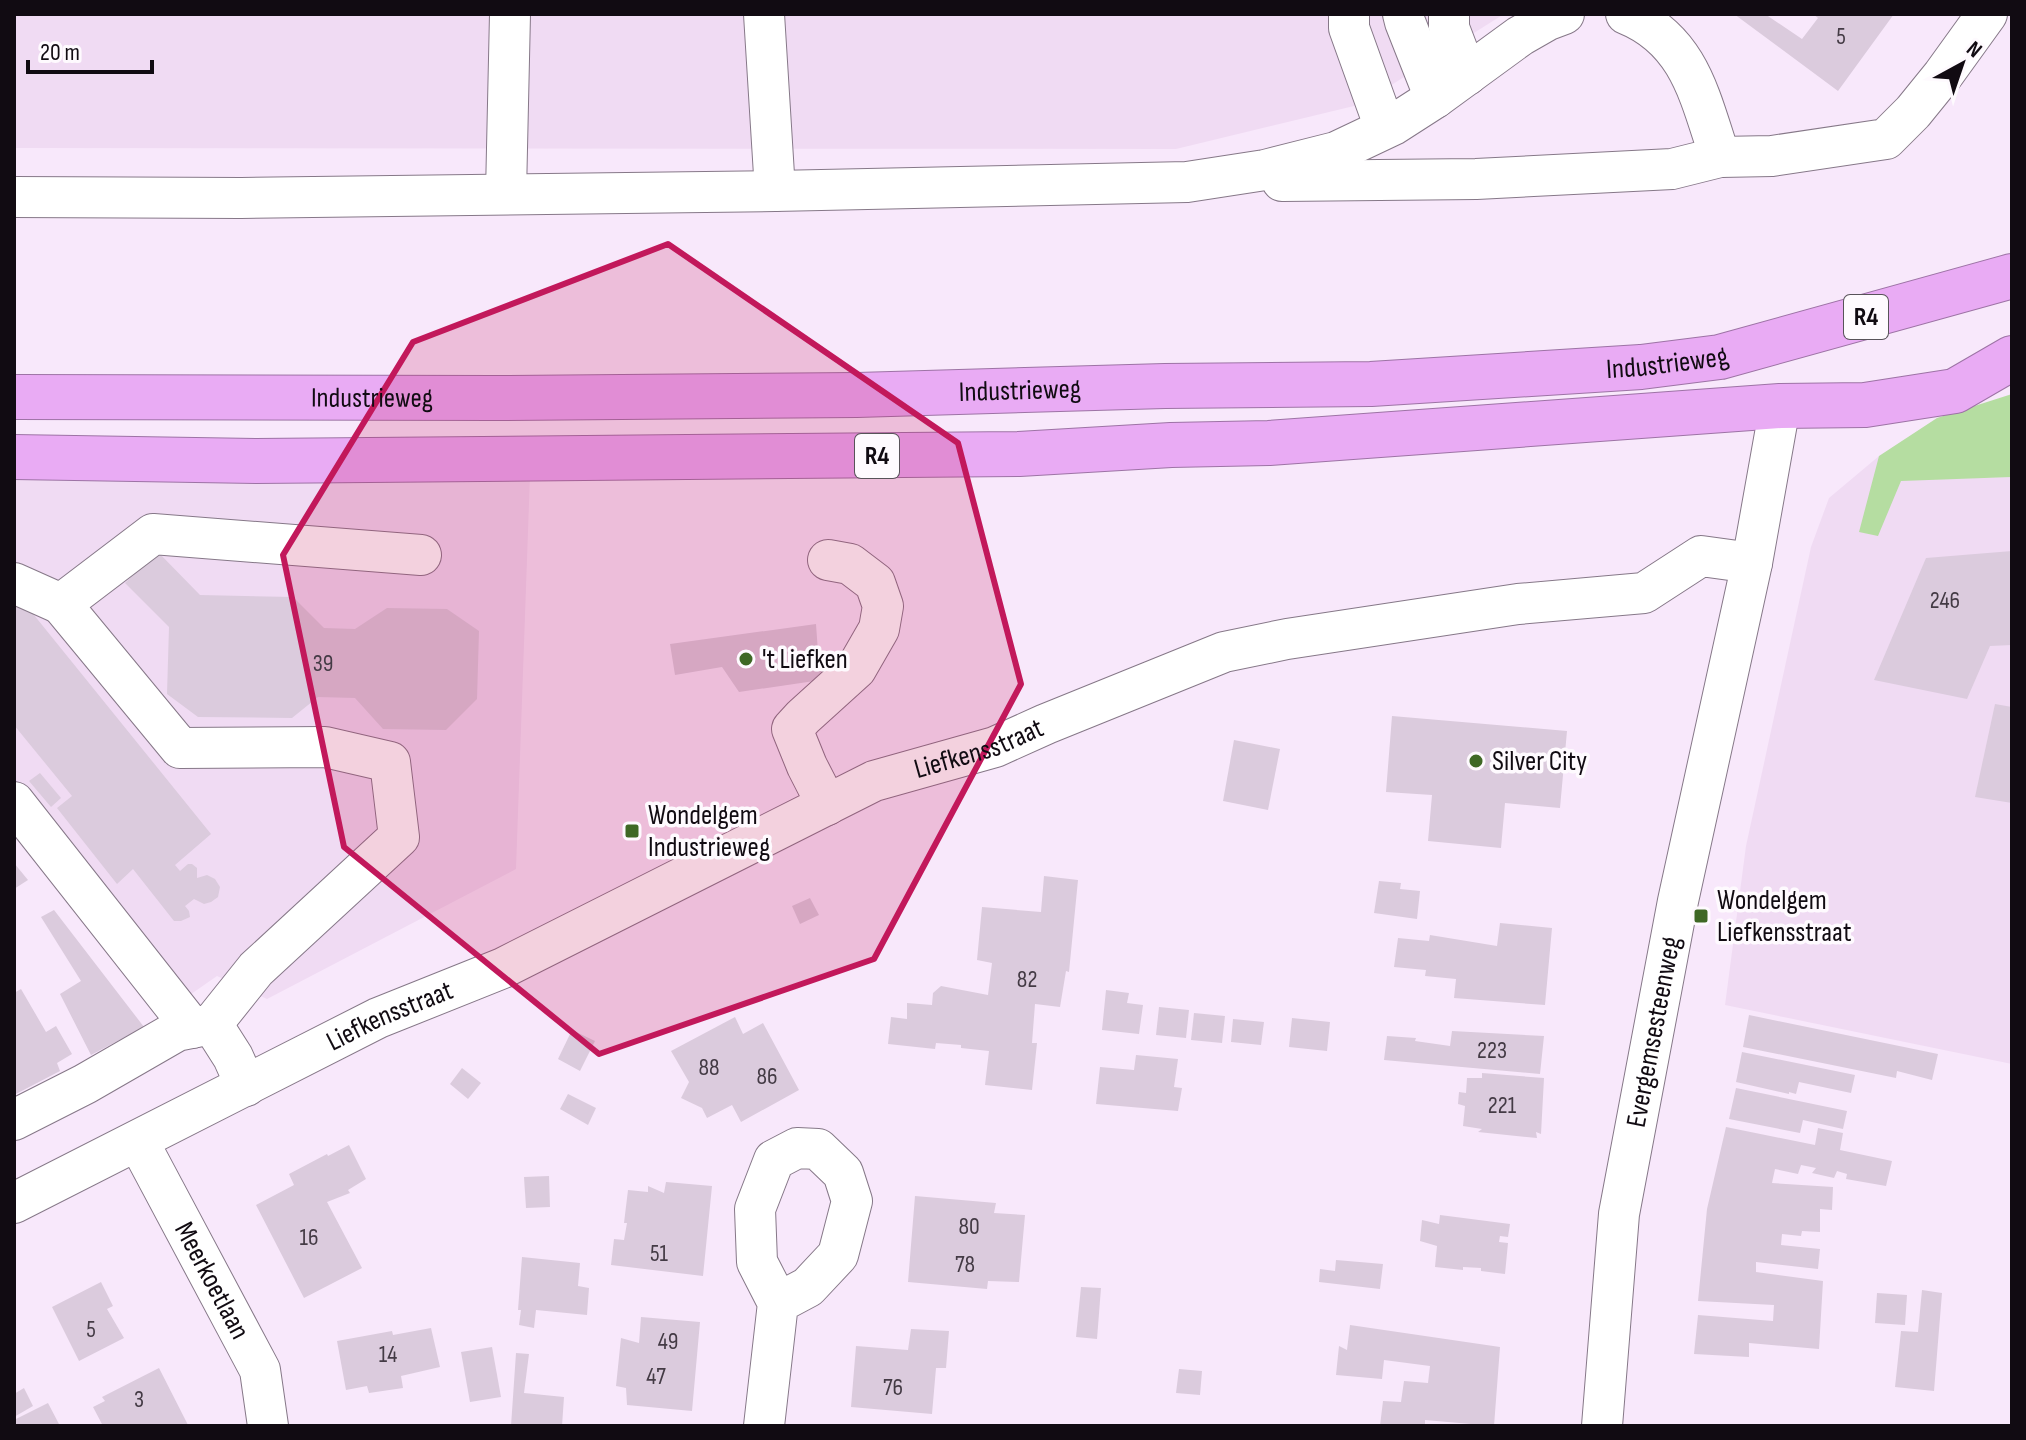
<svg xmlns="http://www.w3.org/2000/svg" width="2026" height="1440" font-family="'Sofia Sans Condensed',sans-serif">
	<rect width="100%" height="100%" fill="#f8e8fb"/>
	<!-- built -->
	<g fill="#f0dbf3">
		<polygon points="14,14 1504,14 1385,89 1354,106 1176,149 14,148"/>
		<polygon points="1879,456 1901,480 2012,477 2012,1064 1725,1005 1746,846 1811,547 1829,498"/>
		<polygon points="14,471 530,475 516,869 267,999 217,976 161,1015 14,833"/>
	</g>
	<!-- green -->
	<polygon fill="#b5dda1" points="2012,394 2012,477 1901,481 1878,536 1859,532 1879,456 1937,418"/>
	<!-- building -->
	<g fill="#dbcbdd">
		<polygon points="1734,14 1765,14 1802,39 1818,18 1813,14 1894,14 1838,91"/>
		<polygon points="157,551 200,595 293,597 324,628 355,629 387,608 447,609 479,631 477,699 446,730 383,729 355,698 318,697 292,718 198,717 167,694 169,627 125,583"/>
		<polygon points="2012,551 2012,645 1990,646 1967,699 1874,680 1926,558"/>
		<polygon points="17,594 211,834 175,865 180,871 188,864 192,864 197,868 197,878 207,875 215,879 220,887 218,897 211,902 204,904 194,899 185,906 189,911 190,917 181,921 174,921 133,869 117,884 57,808 72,796 14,725 14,597"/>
		<polygon points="816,624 818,652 828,679 739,692 722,667 675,675 670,644"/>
		<polygon points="1995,704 2012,707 2012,803 1975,797"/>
		<polygon points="1392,716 1567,731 1560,808 1505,803 1501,848 1428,841 1432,795 1386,792"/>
		<polygon points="1234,740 1280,749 1268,810 1223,801"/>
		<polygon points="40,773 61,798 51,807 29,781"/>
		<polygon points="14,863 28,880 14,889"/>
		<polygon points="1044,876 1078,880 1069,972 1066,971 1060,1007 1035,1004 1032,1043 1037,1043 1032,1090 985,1085 989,1051 961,1048 961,1045 936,1043 935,1049 888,1044 891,1017 907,1019 907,1003 932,1005 933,993 941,986 988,995 992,963 977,960 982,907 1041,912"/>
		<polygon points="1379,881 1401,883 1400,889 1420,891 1417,919 1374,913"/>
		<polygon points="810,898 819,915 800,924 792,906"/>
		<polygon points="54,910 144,1027 91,1055 60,994 81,981 41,917"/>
		<polygon points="1500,923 1552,928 1545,1005 1454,998 1456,979 1425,976 1426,970 1394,967 1398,938 1429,941 1430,935 1497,946"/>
		<polygon points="21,989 46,1032 56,1026 72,1054 57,1063 60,1071 14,1095 14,993"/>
		<polygon points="1106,990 1129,993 1127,1003 1143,1005 1139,1034 1102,1030"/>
		<polygon points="1159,1007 1189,1010 1186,1038 1156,1035"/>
		<polygon points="1194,1013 1225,1016 1222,1043 1191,1040"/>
		<polygon points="1749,1015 1938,1054 1932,1080 1897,1071 1896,1078 1743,1047"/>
		<polygon points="735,1017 743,1034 763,1023 799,1090 741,1122 732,1105 707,1118 702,1108 681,1098 689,1082 671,1051"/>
		<polygon points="1292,1018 1330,1022 1327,1051 1289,1047"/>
		<polygon points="1233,1019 1264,1022 1261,1045 1231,1042"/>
		<polygon points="572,1030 595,1041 580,1071 558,1059"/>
		<polygon points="1452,1031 1544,1036 1540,1074 1384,1060 1387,1036 1416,1038 1415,1041 1450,1046"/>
		<polygon points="1742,1052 1855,1075 1851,1093 1799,1082 1796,1094 1789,1092 1789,1094 1736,1082"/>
		<polygon points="1136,1055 1178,1059 1174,1087 1182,1088 1178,1111 1096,1104 1100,1067 1134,1070"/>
		<polygon points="462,1068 481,1083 468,1099 450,1084"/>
		<polygon points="1482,1073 1544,1078 1541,1134 1536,1132 1537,1138 1478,1132 1482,1129 1463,1126 1465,1106 1458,1104 1459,1092 1466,1093 1467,1078 1482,1078"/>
		<polygon points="1736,1088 1847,1111 1843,1129 1803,1120 1800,1133 1729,1119"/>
		<polygon points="568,1094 596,1108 588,1125 560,1109"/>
		<polygon points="1726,1127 1815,1145 1818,1128 1843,1133 1840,1150 1892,1161 1886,1186 1846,1179 1847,1174 1837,1171 1834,1178 1812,1173 1816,1168 1801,1165 1798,1174 1775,1169 1772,1183 1833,1187 1832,1210 1820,1209 1820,1232 1802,1231 1801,1236 1782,1234 1781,1245 1820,1249 1818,1269 1756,1262 1756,1272 1823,1281 1819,1349 1749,1343 1749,1357 1694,1354 1698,1315 1773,1321 1774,1305 1698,1301 1707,1209"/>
		<polygon points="349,1145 366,1179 348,1190 350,1193 327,1202 362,1268 304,1298 256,1205 294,1185 289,1174 327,1154 328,1156"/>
		<polygon points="549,1176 550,1207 526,1208 524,1177"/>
		<polygon points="666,1182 712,1186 703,1276 611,1265 614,1239 624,1240 627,1223 624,1223 628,1190 648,1192 648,1186 664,1193"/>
		<polygon points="915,1196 996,1203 994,1213 1025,1215 1019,1282 988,1281 987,1289 908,1282"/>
		<polygon points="1440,1215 1510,1224 1508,1237 1500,1236 1499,1242 1508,1243 1505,1274 1481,1271 1481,1268 1463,1267 1463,1270 1435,1267 1437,1246 1420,1241 1422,1220 1439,1224"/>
		<polygon points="522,1257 580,1263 578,1286 589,1288 587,1315 536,1310 534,1328 519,1325 521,1310 518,1310"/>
		<polygon points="1336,1260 1383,1264 1380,1289 1319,1282 1320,1269 1335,1271"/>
		<polygon points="101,1282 113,1306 107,1309 124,1338 79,1361 52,1307"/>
		<polygon points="1081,1287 1101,1288 1097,1339 1076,1337"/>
		<polygon points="1922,1290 1942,1293 1934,1391 1895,1387 1901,1331 1918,1332"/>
		<polygon points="1877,1293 1907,1295 1905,1325 1875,1323"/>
		<polygon points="641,1317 700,1322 692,1411 627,1405 626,1388 616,1386 621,1338 639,1343"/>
		<polygon points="1350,1325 1500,1347 1494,1426 1425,1420 1425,1426 1380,1426 1383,1401 1401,1402 1404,1381 1428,1383 1430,1366 1384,1360 1382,1379 1336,1375 1339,1346 1347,1350"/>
		<polygon points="431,1328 440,1367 401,1376 403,1388 369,1393 367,1386 346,1390 337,1341 392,1331 393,1335"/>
		<polygon points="911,1329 949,1331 946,1368 936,1368 932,1414 851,1407 856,1346 908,1350"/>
		<polygon points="492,1347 501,1397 470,1402 461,1352"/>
		<polygon points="516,1353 529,1354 524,1393 564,1397 562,1426 511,1426"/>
		<polygon points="159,1368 188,1425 103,1426 93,1407 105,1401 102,1397"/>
		<polygon points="1179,1369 1202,1371 1200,1395 1176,1393"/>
		<polygon points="24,1388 33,1406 14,1417 14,1394"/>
		<polygon points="48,1403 60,1426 14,1426 14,1420"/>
	</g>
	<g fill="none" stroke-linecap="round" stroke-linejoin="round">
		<!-- minor casing -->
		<g stroke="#867888" stroke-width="42">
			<g id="minor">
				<polyline points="764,14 775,191"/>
				<polyline points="1349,14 1349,28 1385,128"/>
				<polyline points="1403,14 1405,22 1435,98"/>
				<polyline points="1449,14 1449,28 1467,75"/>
				<path d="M1626 14C1690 40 1700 98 1720 157"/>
				<polyline points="1282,181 1476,179 1672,169 1720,157 1772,156 1886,139 1913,112 1943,75 1987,14"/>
				<polyline points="506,193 510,14"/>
				<polyline points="14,197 241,198 775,191 1187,182 1265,170 1336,152 1393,125 1435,98 1520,36 1548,20 1564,14"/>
				<polyline points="14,583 61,604 153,534 421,555"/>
				<polyline points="61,604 180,748 325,747 390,762 399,837 256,969 212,1024"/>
				<polyline points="14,802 192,1028"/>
				<polyline points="827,805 807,766 792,729 803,717 856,669 879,629 883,606 875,583 850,564 828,560"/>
				<polyline points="14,1120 85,1084 177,1031 212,1024 233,1057 246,1086"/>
				<path id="s1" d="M138 1141 260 1370 268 1426"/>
				<path id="s2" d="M14 1203 378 1018 503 968 874 781 995 747 1046 724 1224 652 1287 639 1518 604 1644 593 1701 556 1752 563"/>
				<polyline points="764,1426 778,1303 757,1262 755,1209 774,1160 797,1148 818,1149 843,1173 852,1201 838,1255 808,1287 778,1303"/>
				<path id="s3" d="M1602 1426 1619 1214 1678 901 1752 563 1780 406"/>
			</g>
		</g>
		<!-- highway casing -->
		<g stroke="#9d73a5" stroke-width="46">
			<g id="highway">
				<path id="s4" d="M14 397 496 398 857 395 1165 386 1371 384 1641 367 1720 357 2012 276"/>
				<polyline points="14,457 256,461 1019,454 1171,445 1269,443 1780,406 1865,405 1955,391 2012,358"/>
			</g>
		</g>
		<!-- minor -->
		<use href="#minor" stroke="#fff" stroke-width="40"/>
		<!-- highway -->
		<use href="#highway" stroke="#e9abf4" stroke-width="44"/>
	</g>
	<!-- marked area -->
	<path fill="#c2185b" fill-opacity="0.2" stroke="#c2185b" stroke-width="6" stroke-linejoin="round" d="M668 244 958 443 1021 684 874 959 599 1054 344 847 283 555 413 342Z"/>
	<!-- markers -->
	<g fill="#3f6825" stroke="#fefafe" stroke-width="3">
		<circle cx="746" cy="659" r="8"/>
		<circle cx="1476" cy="761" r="8"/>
		<rect x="624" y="823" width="16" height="16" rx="4"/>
		<rect x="1693" y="908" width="16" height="16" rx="4"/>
	</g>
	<g text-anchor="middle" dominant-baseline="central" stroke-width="7" stroke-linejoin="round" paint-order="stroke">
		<!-- number labels -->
		<g font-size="24" fill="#443b45">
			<text x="1841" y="36">5</text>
			<text x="1945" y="600">246</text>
			<text x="323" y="663">39</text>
			<text x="1027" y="979">82</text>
			<text x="1492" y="1050">223</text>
			<text x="709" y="1067">88</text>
			<text x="767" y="1076">86</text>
			<text x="1502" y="1105">221</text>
			<text x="969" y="1226">80</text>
			<text x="309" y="1237">16</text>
			<text x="659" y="1253">51</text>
			<text x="965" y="1264">78</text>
			<text x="91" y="1329">5</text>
			<text x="668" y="1341">49</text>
			<text x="388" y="1354">14</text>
			<text x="656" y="1376">47</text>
			<text x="893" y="1387">76</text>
			<text x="139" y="1399">3</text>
		</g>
		<!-- shield labels -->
		<g fill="#fefafe" stroke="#585359" stroke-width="2">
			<rect x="1844" y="295" width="44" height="44" rx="6"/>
			<rect x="855" y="434" width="44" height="44" rx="6"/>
		</g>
		<g font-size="26" font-weight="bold" fill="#110b12">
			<text x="1866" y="317">R4</text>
			<text x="877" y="456">R4</text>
		</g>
		<!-- street labels -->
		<g font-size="28" fill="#110b12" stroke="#fefafe">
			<text stroke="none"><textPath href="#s4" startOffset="1654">Industrieweg</textPath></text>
			<text stroke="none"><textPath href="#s4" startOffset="1006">Industrieweg</textPath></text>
			<text stroke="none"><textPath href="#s4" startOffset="358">Industrieweg</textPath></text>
			<text stroke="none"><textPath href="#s2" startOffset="1068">Liefkensstraat</textPath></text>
			<text stroke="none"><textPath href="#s2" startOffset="420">Liefkensstraat</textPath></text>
			<text stroke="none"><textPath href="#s3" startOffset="398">Evergemsesteenweg</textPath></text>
			<text stroke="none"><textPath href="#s1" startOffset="158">Meerkoetlaan</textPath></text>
		</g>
		<!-- poi labels -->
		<g font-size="28" fill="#110b12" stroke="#fefafe" text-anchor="start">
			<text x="762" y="659">'t Liefken</text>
			<text x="1492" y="761">Silver City</text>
			<text x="648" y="815">Wondelgem<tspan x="648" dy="32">Industrieweg</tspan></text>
			<text x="1717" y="900">Wondelgem<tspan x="1717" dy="32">Liefkensstraat</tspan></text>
		</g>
	</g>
	<!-- border -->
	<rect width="2026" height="1440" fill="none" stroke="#110b12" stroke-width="32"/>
	<!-- north arrow -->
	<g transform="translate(1962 64) rotate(40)" stroke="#fefafe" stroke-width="6" paint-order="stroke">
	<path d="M0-6L14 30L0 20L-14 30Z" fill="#110b12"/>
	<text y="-12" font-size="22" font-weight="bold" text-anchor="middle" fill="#110b12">N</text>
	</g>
	<!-- scale -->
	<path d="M28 60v12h124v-12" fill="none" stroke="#110b12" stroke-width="4"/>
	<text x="40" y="60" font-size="24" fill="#110b12" stroke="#fefafe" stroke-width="6" paint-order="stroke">20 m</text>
</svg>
